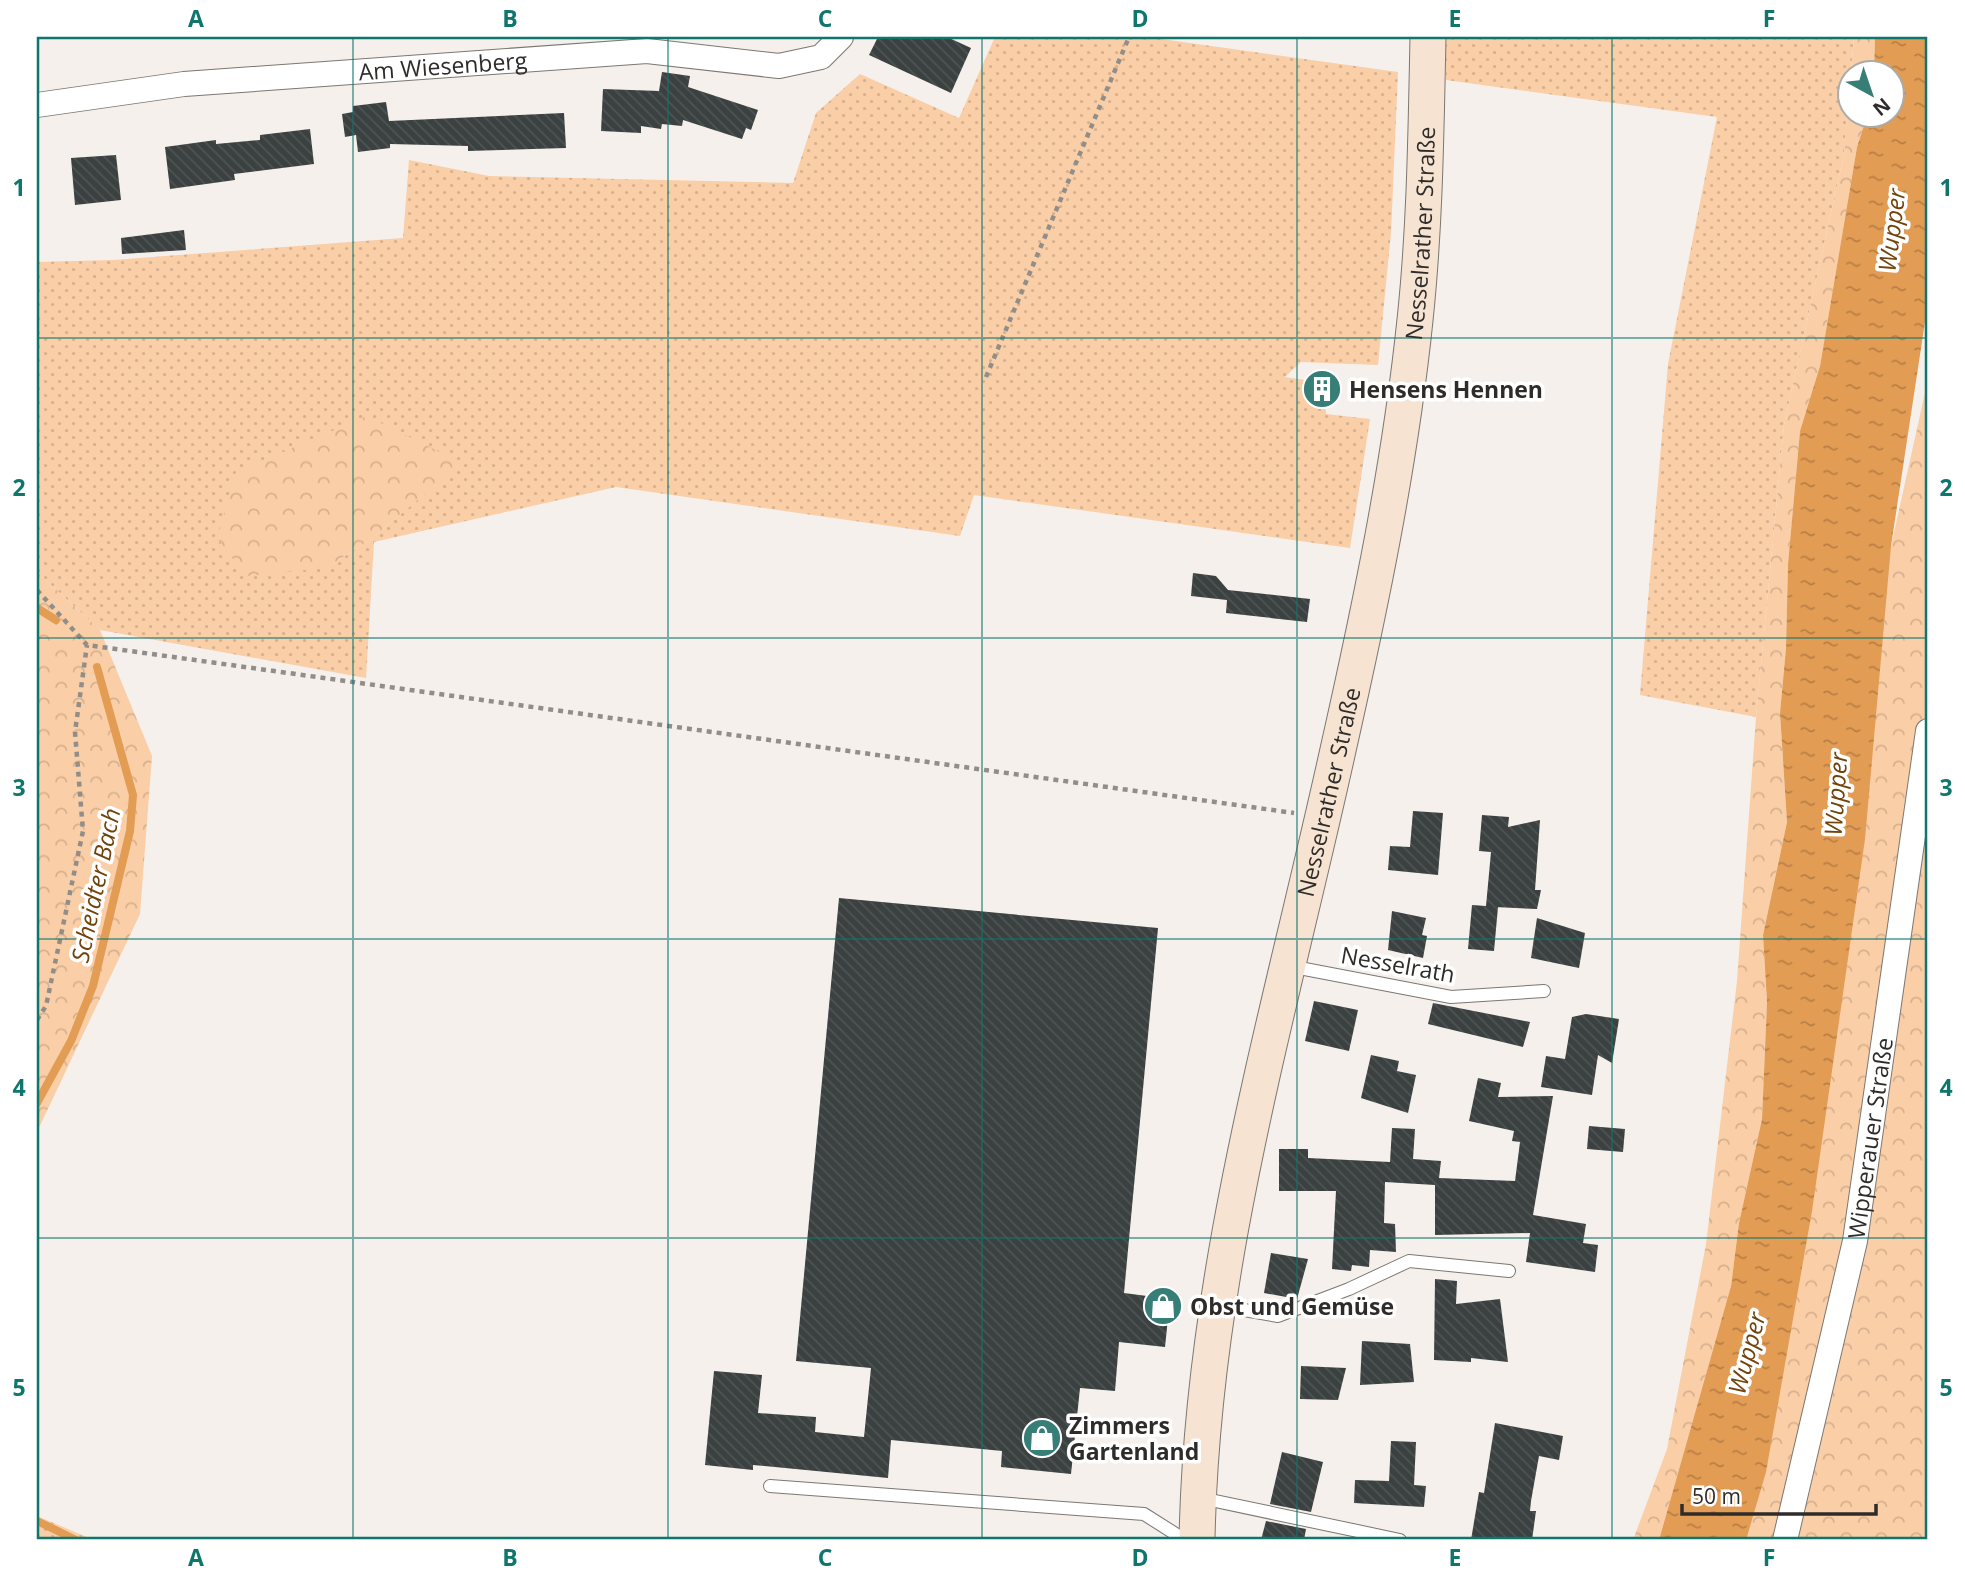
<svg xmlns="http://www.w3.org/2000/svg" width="1965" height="1577" font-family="'Open Sans',sans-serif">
	<defs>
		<pattern id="grass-dots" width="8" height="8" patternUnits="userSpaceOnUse" patternTransform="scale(1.75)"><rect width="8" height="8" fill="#facea6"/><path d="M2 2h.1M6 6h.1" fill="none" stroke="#d7b18f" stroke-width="1.8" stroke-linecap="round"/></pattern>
		<pattern id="forest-crowns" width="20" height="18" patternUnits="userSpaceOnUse" patternTransform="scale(1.75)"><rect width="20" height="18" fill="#facea6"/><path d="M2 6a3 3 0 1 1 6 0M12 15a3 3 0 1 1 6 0" fill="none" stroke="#d7b18f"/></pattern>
		<pattern id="water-ripples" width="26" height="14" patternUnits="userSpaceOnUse" patternTransform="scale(1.75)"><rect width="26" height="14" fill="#e29c54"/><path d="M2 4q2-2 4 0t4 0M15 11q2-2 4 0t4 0" fill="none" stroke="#b87f46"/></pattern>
		<pattern id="building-back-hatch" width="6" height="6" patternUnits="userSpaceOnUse" patternTransform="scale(1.75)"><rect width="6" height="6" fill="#3a4140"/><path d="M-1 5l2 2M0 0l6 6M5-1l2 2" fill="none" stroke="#4e5453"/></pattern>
	</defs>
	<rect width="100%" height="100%" fill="#f5f0eb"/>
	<!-- grass -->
	<g fill="url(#grass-dots)" fill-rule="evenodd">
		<path d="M995 37H1147L1398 72 1391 233 1378 365 1301 362 1285 377 1312 381 1311 398 1325 400 1326 414 1370 419 1350 548 974 495 960 536 616 487 374 542 366 678 100 630 37 572V262L113 260 403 238 409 160 489 176 793 183 816 113 860 74 959 118ZM461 463 371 539 326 568Z"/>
		<polygon points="1446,37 1854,37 1844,154 1784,425 1756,717 1640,695 1668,364 1717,117 1446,80"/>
		<polygon points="37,1516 94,1540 37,1540"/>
	</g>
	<!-- forest -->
	<g fill="url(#forest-crowns)">
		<polygon points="1854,37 1875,37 1874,73 1851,74"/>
		<polygon points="1849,90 1850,116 1867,116 1857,147 1820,366 1800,431 1788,564 1786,648 1780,713 1787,822 1763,935 1767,1002 1762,1119 1739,1223 1731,1286 1659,1540 1633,1540 1667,1449 1706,1244 1737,981 1756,717 1784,425 1844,154"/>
		<polygon points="1928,379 1928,1540 1728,1540 1891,546"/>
		<polygon points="367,416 462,463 371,539 326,568 246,576 217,538 236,472"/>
		<polygon points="37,572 100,630 152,756 140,914 37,1132"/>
	</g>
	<!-- water -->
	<polygon fill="url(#water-ripples)" points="1875,37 1928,37 1928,302 1891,546 1865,839 1812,1211 1766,1472 1746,1540 1659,1540 1731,1286 1739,1223 1762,1119 1767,1002 1763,935 1787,822 1780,713 1786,648 1788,564 1800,431 1820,366 1857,147 1867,116 1892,116 1892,74 1874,73"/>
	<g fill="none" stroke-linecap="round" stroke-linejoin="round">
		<!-- stream -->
		<g stroke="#e29c54" stroke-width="8">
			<polyline points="37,608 56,620"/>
			<polyline points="37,1103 71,1041 93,986 130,831 133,795 97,667"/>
			<polyline points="37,1521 76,1540"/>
		</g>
	</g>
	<!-- building -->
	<g fill="url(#building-back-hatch)">
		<polygon points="878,37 947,37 971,48 951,93 869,55"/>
		<polygon points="662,72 690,76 688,87 758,110 751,130 746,128 742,139 683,120 682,126 662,124 661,129 641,126 641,133 601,131 603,89 659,91"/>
		<polygon points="386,102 389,121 564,113 566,148 468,151 468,146 390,144 390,148 358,152 356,135 345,137 342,114 353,112 353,106"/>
		<polygon points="310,129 314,164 234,174 235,180 170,189 165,147 216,140 216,144 260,140 260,135"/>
		<polygon points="116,155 121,200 75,205 71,158"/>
		<polygon points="184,230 186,250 122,254 121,238"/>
		<polygon points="1193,573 1216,576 1228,590 1310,599 1307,622 1226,613 1227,600 1191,596"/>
		<polygon points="1413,811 1443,813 1438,875 1388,870 1390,846 1410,847"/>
		<polygon points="1482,815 1509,817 1508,827 1540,820 1535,890 1541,890 1537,909 1495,907 1498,907 1494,951 1468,949 1472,905 1486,906 1491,852 1479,851"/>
		<polygon points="839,898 1158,928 1124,1293 1170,1299 1165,1347 1119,1342 1115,1391 1080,1388 1071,1474 1001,1467 1002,1451 891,1440 888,1478 753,1465 753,1470 705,1465 714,1371 762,1375 758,1413 816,1417 815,1432 864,1437 871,1368 796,1361"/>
		<polygon points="1392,911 1426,918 1422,935 1427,936 1423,958 1388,950"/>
		<polygon points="1537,918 1585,933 1579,968 1531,958"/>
		<polygon points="1314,1001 1358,1010 1349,1051 1305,1041"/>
		<polygon points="1433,1003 1530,1022 1523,1047 1428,1024"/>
		<polygon points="1586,1014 1619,1019 1612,1063 1598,1055 1592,1095 1541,1087 1546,1056 1565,1059 1572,1017"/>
		<polygon points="1371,1055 1399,1061 1397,1071 1416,1075 1408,1113 1361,1098"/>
		<polygon points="1478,1078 1501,1083 1498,1097 1553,1096 1533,1215 1586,1224 1583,1243 1598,1245 1595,1272 1526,1262 1530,1233 1435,1235 1435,1185 1385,1182 1384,1223 1395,1224 1396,1252 1370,1250 1369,1267 1352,1265 1351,1271 1332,1269 1336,1191 1279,1191 1279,1149 1308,1149 1308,1158 1390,1162 1392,1128 1415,1129 1413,1159 1441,1161 1439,1178 1515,1181 1520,1142 1512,1141 1514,1131 1469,1121"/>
		<polygon points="1589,1126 1625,1129 1623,1152 1587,1149"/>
		<polygon points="1271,1253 1308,1259 1297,1299 1264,1293"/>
		<polygon points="1435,1279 1457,1281 1456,1304 1500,1299 1508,1362 1471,1358 1471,1362 1434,1360"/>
		<polygon points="1362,1341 1410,1344 1414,1382 1360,1385"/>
		<polygon points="1301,1366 1346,1368 1338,1400 1300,1399"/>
		<polygon points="1495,1423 1563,1436 1559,1460 1539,1456 1531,1501 1530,1511 1536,1511 1532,1540 1471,1540 1479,1492 1484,1493"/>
		<polygon points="1391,1441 1416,1442 1414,1485 1426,1486 1424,1507 1354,1503 1355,1480 1389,1481"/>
		<polygon points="1282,1452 1323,1462 1311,1512 1270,1504"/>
		<polygon points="1266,1521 1306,1529 1304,1540 1261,1540"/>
	</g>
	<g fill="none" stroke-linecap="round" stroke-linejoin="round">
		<!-- lane casing -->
		<g stroke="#7b7772" stroke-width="14">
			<g id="lane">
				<polyline points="1289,966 1451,997 1544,991"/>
				<polyline points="1221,1306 1278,1316 1349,1289 1409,1261 1509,1271"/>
				<polyline points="770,1486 1144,1514 1185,1540"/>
				<polyline points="1201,1498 1400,1540"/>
			</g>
		</g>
		<!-- street casing -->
		<g stroke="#7b7772" stroke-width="26">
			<g id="street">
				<path id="s1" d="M37 105 184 84 647 51 779 66 821 57 841 37"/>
				<path id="s2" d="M1785 1540 1855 1241 1928 731"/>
			</g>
		</g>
		<!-- secondary casing -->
		<g stroke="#7b7772" stroke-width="37">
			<g id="secondary">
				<path id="s3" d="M1197 1540C1202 1269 1280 1013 1338 750 1370 608 1400 465 1415 320 1425 226 1426 131 1428 37"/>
			</g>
		</g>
		<!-- path -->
		<g stroke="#918e8a" stroke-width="4.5" stroke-dasharray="5 5" stroke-linecap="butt">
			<polyline points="986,377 1129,37"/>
			<polyline points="37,590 87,645 1294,813"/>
			<polyline points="37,1020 46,1006 83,831 75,732 87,645"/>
		</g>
		<!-- lane -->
		<use href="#lane" stroke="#fff" stroke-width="12"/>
		<!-- street -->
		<use href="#street" stroke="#fff" stroke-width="24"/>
		<!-- secondary -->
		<use href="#secondary" stroke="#f6e3d1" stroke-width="35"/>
	</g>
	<!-- grid -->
	<path fill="none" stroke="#0f766e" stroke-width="2" stroke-opacity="0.55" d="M353 37V1540M668 37V1540M982 37V1540M1297 37V1540M1612 37V1540M37 338H1928M37 638H1928M37 939H1928M37 1238H1928"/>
	<!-- icons -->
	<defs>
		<g id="building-disc" transform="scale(2.0125)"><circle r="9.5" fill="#377e76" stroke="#fff"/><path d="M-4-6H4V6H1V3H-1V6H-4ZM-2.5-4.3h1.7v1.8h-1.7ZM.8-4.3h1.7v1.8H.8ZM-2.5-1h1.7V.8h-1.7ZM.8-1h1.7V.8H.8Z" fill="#fff"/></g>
		<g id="shop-disc" transform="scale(2.0125)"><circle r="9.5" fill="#377e76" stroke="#fff"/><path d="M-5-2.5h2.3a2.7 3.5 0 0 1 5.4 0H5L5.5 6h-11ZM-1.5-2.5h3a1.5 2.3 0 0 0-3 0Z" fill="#fff"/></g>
	</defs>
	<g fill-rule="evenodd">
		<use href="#building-disc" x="1322" y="389"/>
		<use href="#shop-disc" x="1163" y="1306"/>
		<use href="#shop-disc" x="1042" y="1438"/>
	</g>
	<g text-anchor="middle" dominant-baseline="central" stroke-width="7" stroke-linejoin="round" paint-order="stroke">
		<!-- street labels -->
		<g font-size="23" fill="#2e2c2a" stroke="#fff">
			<text stroke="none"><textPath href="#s1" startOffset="408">Am Wiesenberg</textPath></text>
			<text stroke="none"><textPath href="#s3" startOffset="1328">Nesselrather Straße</textPath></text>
			<text stroke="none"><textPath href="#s3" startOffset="761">Nesselrather Straße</textPath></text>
			<text transform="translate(1398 964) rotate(10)">Nesselrath</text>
			<text stroke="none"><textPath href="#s2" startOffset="411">Wipperauer Straße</textPath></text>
		</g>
		<!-- poi labels -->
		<g font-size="23" font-weight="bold" fill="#2e2c2a" stroke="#fff" text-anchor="start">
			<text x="1349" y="389">Hensens Hennen</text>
			<text x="1190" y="1306">Obst und Gemüse</text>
			<text x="1069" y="1425">Zimmers<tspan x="1069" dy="26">Gartenland</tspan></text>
		</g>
		<!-- water labels -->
		<g font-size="24" font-style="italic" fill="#71430b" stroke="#fff">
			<text transform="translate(1891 230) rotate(-83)">Wupper</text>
			<text transform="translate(1835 794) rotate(-86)">Wupper</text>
			<text transform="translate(95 885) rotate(-78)">Scheidter Bach</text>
			<text transform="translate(1746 1353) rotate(-75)">Wupper</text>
		</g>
	</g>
	<!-- border -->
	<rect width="1965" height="1577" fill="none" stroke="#ffffff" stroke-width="77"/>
	<!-- north arrow -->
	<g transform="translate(1871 94) rotate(140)"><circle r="33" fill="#ffffff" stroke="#ababaa" stroke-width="2"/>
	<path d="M0-5L12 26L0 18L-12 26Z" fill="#377e76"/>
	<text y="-10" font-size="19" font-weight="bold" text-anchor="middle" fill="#2e2c2a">N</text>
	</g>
	<!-- scale -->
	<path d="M1682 1504v10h194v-10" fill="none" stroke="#2e2c2a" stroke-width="3.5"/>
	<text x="1692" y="1504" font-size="21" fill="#2e2c2a" stroke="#ffffff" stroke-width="5" paint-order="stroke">50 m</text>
	<rect x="38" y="38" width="1888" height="1500" fill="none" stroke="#0f766e" stroke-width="2.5"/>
	<g font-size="23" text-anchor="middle" font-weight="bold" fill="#0f766e">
		<text x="196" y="27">A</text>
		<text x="510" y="27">B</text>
		<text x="825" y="27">C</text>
		<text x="1140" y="27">D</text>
		<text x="1455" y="27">E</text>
		<text x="1769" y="27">F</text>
		<text x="19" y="196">1</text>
		<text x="1946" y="196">1</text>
		<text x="19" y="496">2</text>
		<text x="1946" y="496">2</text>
		<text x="19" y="796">3</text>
		<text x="1946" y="796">3</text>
		<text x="19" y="1096">4</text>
		<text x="1946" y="1096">4</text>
		<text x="19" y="1396">5</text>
		<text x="1946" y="1396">5</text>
		<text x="196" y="1566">A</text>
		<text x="510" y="1566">B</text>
		<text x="825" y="1566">C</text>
		<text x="1140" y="1566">D</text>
		<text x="1455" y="1566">E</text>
		<text x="1769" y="1566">F</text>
	</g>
</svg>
